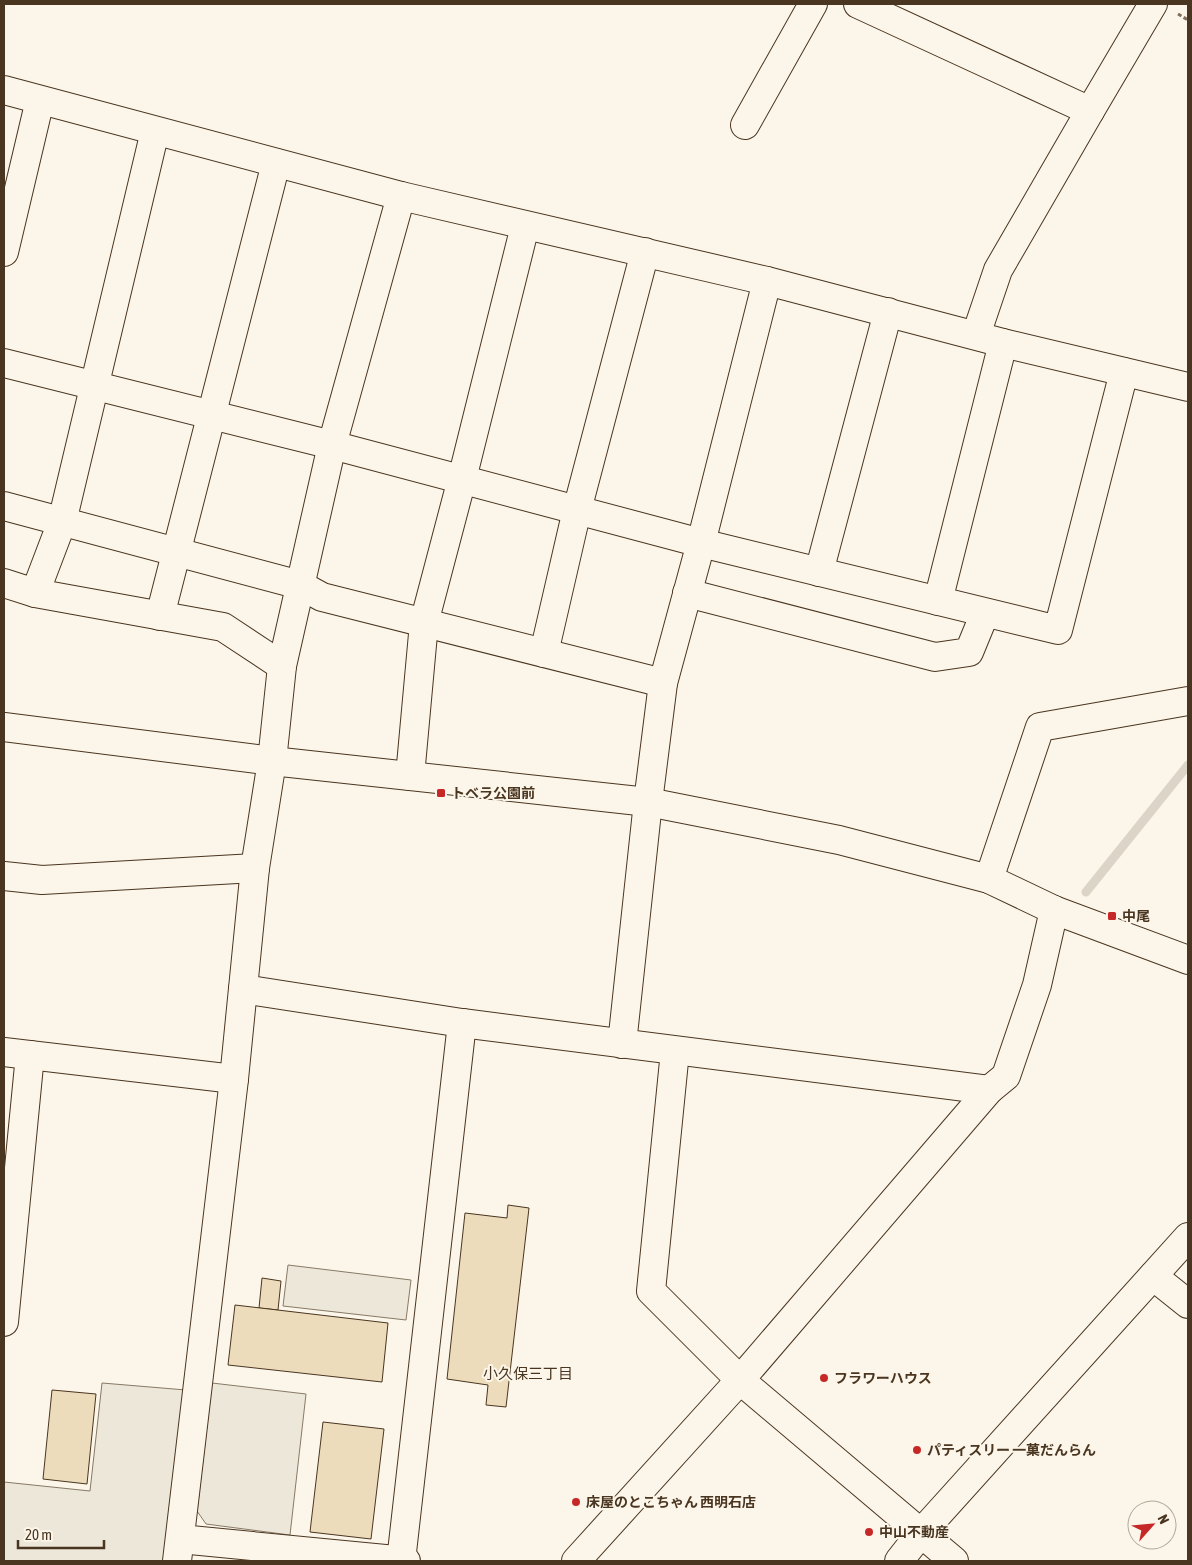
<svg xmlns="http://www.w3.org/2000/svg" width="1192" height="1565" font-family="'Asap Condensed','Noto Sans JP',sans-serif">
	<rect width="100%" height="100%" fill="#fbf6e9"/>
	<!-- parking -->
	<g fill="#ede7d9" stroke="#887966">
		<polygon points="288,1265 411,1280 406,1320 283,1306"/>
		<polygon points="102,1383 186,1390 166,1561 4,1561 4,1482 90,1491"/>
		<polygon points="212,1383 306,1394 290,1535 206,1524 197,1511"/>
	</g>
	<g fill="none" stroke-linecap="round" stroke-linejoin="round">
		<!-- stream -->
		<polyline stroke="#dcd4c6" stroke-width="9" points="1086,892 1188,765"/>
	</g>
	<!-- building -->
	<g fill="#ecdcbc" stroke="#4a3520">
		<polygon points="508,1205 529,1208 506,1407 486,1405 488,1385 447,1379 465,1213 507,1218"/>
		<polygon points="262,1278 281,1281 278,1310 259,1308"/>
		<polygon points="235,1305 388,1323 382,1382 228,1365"/>
		<polygon points="52,1390 96,1394 87,1484 43,1479"/>
		<polygon points="323,1422 384,1429 371,1539 310,1532"/>
	</g>
	<g fill="none" stroke-linecap="round" stroke-linejoin="round">
		<!-- minor casing -->
		<g stroke="#4a3520" stroke-width="30">
			<g id="minor">
				<polyline points="858,4 1090,111"/>
				<polyline points="4,90 401,196 767,281 1003,343 1188,387"/>
				<polyline points="745,125 813,4"/>
				<polyline points="4,252 40,100"/>
				<polyline points="976,335 998,270 1090,111 1153,4"/>
				<polyline points="4,363 332,445 701,543 1058,630 1124,372"/>
				<polyline points="4,506 300,585 322,597 663,683"/>
				<polyline points="819,572 888,312"/>
				<polyline points="4,583 35,593 223,627 282,666"/>
				<polyline points="35,593 62,522 155,131"/>
				<polyline points="687,593 935,657 969,652 985,613"/>
				<polyline points="938,601 1003,343"/>
				<polyline points="160,616 276,163"/>
				<polyline points="544,653 577,510 645,252"/>
				<polyline points="4,727 272,761 648,802 839,840 989,879 1054,910 1188,960"/>
				<polyline points="410,776 424,623 462,479 525,226"/>
				<polyline points="4,876 42,880 255,868"/>
				<polyline points="989,879 1040,727 1188,701"/>
				<polyline points="243,989 462,1023 989,1090"/>
				<polyline points="622,1044 648,802 663,683 701,543 767,281"/>
				<polyline points="675,1051 651,1291 740,1380 954,1561"/>
				<polyline points="4,1052 234,1079"/>
				<polyline points="1153,1276 1188,1304"/>
				<polyline points="4,1322 30,1055"/>
				<polyline points="180,1539 406,1561"/>
				<polyline points="177,1561 234,1079 255,868 272,761 282,666 332,445 401,196"/>
				<polyline points="401,1561 462,1023"/>
				<polyline points="576,1561 740,1380 989,1090 1006,1076 1037,985 1054,910"/>
				<polyline points="899,1561 921,1533 1188,1237"/>
			</g>
		</g>
		<!-- path -->
		<polyline stroke="#7f6f5c" stroke-width="3" stroke-dasharray="4 2.5" stroke-linecap="butt" points="1178,14 1188,20"/>
		<!-- minor -->
		<use href="#minor" stroke="#fbf6e9" stroke-width="28"/>
	</g>
	<!-- markers -->
	<g fill="#c62828" stroke="#fbf6e9" stroke-width="2">
		<rect x="436" y="788" width="10" height="10" rx="2.5"/>
		<rect x="1107" y="911" width="10" height="10" rx="2.5"/>
		<circle cx="824" cy="1378" r="5"/>
		<circle cx="917" cy="1450" r="5"/>
		<circle cx="576" cy="1502" r="5"/>
		<circle cx="869" cy="1532" r="5"/>
	</g>
	<g text-anchor="middle" dominant-baseline="central" stroke-width="4" stroke-linejoin="round" paint-order="stroke">
		<!-- poi labels -->
		<g font-size="14" font-weight="bold" fill="#4a3520" stroke="#fbf6e9" text-anchor="start">
			<text x="451" y="793">トベラ公園前</text>
			<text x="1122" y="916">中尾</text>
			<text x="834" y="1378">フラワーハウス</text>
			<text x="927" y="1450">パティスリー 一菓だんらん</text>
			<text x="586" y="1502">床屋のとこちゃん 西明石店</text>
			<text x="879" y="1532">中山不動産</text>
		</g>
		<!-- neighbourhood labels -->
		<g font-size="15" fill="#4a3520" stroke="#fbf6e9">
			<text x="528" y="1373">小久保三丁目</text>
		</g>
	</g>
	<!-- border -->
	<rect width="1192" height="1565" fill="none" stroke="#4a3520" stroke-width="10"/>
	<!-- north arrow -->
	<g transform="translate(1152 1525) rotate(63)"><circle r="24" fill="#fbf6e9" stroke="#b4a999"/>
	<path d="M0-4L9 19L0 12L-9 19Z" fill="#c62828"/>
	<text y="-8" font-size="14" font-weight="bold" text-anchor="middle" fill="#4a3520">N</text>
	</g>
	<!-- scale -->
	<path d="M18 1540v8h86v-8" fill="none" stroke="#4a3520" stroke-width="2.5"/>
	<text x="25" y="1540" font-size="15" fill="#4a3520" stroke="#fbf6e9" stroke-width="4" paint-order="stroke">20 m</text>
</svg>
